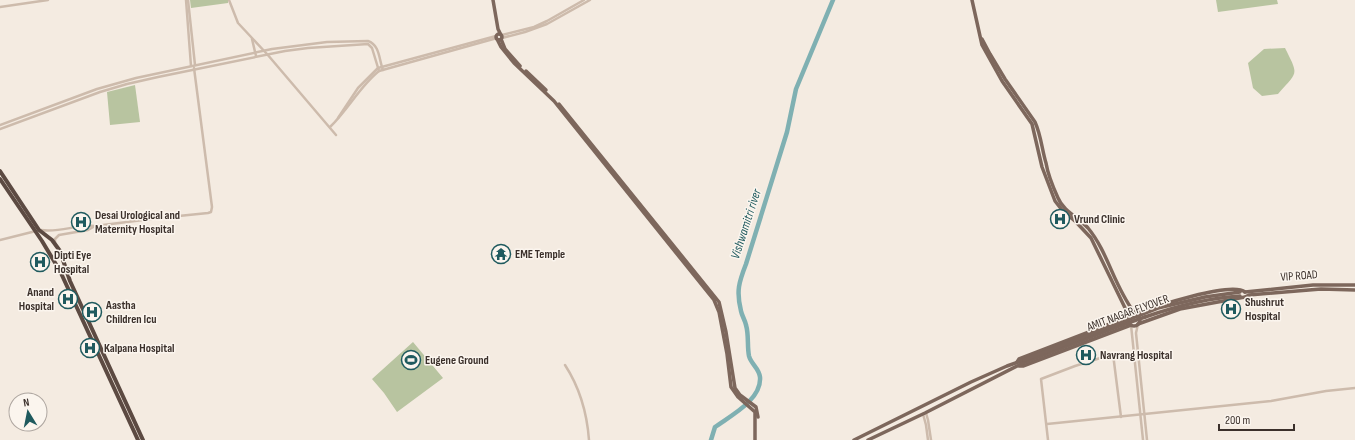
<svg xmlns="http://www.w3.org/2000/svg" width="1355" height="440" font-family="'Sofia Sans Condensed',sans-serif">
	<rect width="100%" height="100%" fill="#f4ebe1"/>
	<!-- park -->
	<g fill="#b8c4a0">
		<polygon points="190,0 228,0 228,3 191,8"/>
		<polygon points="1216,0 1277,0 1278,4 1218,12"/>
		<path d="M1285 48C1299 76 1298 71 1278 94L1262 96 1253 88 1248 63 1264 49Z"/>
		<polygon points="135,85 140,122 110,125 107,92"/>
		<polygon points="413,342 443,378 397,412 384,393 372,379"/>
	</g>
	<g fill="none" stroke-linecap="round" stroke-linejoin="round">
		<!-- river -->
		<path stroke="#7fb0b2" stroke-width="4.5" d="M711 440 715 427C730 416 762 400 760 377 759 368 751 364 749 356 747 346 749 335 746 325 745 320 742 316 741 311 736 291 739 282 746 264L787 132 796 89 833 0"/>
		<!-- minor -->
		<g stroke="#cdbbac" stroke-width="2.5">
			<polyline points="186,0 191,66"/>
			<polyline points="188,0 195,65"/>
			<polyline points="229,0 238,23 267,54 336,135"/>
			<polyline points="0,7 48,0"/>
			<polyline points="502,35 534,27 547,21 584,0"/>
			<polyline points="502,38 525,32 547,24 590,0"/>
			<polyline points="252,39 256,56"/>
			<polyline points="338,118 358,88 378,68 496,36"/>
			<path d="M0 125 97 89 136 78 272 49 327 42 368 41C380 45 379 60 383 70"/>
			<path d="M330 127C348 110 360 86 379 71L497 38"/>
			<polyline points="0,129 100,92 127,84 158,77 285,51 308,48 368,44 372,48 379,71"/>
			<path d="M41 230C60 233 77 224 95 226L159 218 208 213 211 212 212 207 194 68"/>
			<polyline points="0,240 36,231"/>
			<polyline points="55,243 55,239 59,235 88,230 95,226"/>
			<polyline points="1138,324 1136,333 1147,440"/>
			<polyline points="1131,325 1143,440"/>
			<path d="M565 365C580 388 587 413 589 440"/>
			<polyline points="926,413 928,420 931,440"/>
			<polyline points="923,414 926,425 928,440"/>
			<polyline points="1047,424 1271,401 1326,391 1355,388"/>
			<polyline points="1048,440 1041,379 1075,366 1113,354 1121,417"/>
		</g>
		<!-- major -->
		<g stroke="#7d675c" stroke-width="3.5">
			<polyline points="493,0 498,29 501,35"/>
			<polyline points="972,0 982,45 1002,81 1032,124 1042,167 1055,201 1062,210 1076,222 1091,238 1128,314 1128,317 1019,359 1017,362"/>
			<circle cx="499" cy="37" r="3"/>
			<polyline points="497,39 501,47 514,63 554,101 714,300 719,312 727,354 731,387 738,397 755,412 755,440"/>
			<polyline points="501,39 505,49 520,66"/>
			<path d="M982 39 990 54 1005 79 1035 122C1041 135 1042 150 1046 163 1048 175 1053 187 1058 198 1063 211 1079 218 1088 228 1108 252 1114 286 1134 312L1136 314C1154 307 1231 281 1245 292"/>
			<polyline points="526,71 546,90"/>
			<polyline points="559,104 719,302 726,332 735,388 740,395 756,407 758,417"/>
			<polyline points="1245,292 1313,285 1355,285"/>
			<circle cx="1134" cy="320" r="6"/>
			<path d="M1145 317C1177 306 1207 298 1240 296"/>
			<polyline points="1138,324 1180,309 1245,297 1249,295 1321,289 1355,290"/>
			<polyline points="1019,366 1023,366 1131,325"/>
			<polyline points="854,440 971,382 1007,366 1024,360"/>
			<polyline points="868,440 925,413 1025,362 1122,325"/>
		</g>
		<!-- highway -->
		<g stroke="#5c4a42" stroke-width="4">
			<polyline points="0,171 39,230 52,240 60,251 70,281 143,440"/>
			<polyline points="0,179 42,241 60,271 138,440"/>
		</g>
		<!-- major-bridge -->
		<g stroke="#7d675c" stroke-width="3.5">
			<polyline points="1122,325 1145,317"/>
			<polyline points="1024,360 1158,308 1205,297 1240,292"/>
		</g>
	</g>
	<!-- icons -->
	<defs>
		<g id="hospital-ring" transform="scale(1)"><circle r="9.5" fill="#fbf5ee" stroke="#1f5a5e" stroke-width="1.5"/><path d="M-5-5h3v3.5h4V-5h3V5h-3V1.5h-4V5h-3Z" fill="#1f5a5e"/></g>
		<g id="temple-ring" transform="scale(1)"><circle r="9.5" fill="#fbf5ee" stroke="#1f5a5e" stroke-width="1.5"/><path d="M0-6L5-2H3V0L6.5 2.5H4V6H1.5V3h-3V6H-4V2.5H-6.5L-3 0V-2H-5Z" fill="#1f5a5e"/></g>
		<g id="stadium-ring" transform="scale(1)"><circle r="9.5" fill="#fbf5ee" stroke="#1f5a5e" stroke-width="1.5"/><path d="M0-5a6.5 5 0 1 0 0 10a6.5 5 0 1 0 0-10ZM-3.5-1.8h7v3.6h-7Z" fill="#1f5a5e"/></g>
	</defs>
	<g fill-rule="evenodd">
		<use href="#hospital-ring" x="1060" y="219"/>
		<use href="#hospital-ring" x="81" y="222"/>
		<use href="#temple-ring" x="501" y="254"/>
		<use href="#hospital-ring" x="40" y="262"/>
		<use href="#hospital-ring" x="68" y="299"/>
		<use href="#hospital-ring" x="1231" y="309"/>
		<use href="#hospital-ring" x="92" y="312"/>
		<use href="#hospital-ring" x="90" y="348"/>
		<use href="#hospital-ring" x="1086" y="355"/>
		<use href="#stadium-ring" x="411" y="360"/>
	</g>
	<g text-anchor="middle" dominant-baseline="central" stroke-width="3" stroke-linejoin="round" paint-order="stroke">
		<!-- poi labels -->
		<g font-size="12" font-weight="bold" fill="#3b302b" stroke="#fbf5ee" text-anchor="start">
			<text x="95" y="215">Desai Urological and<tspan x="95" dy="14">Maternity Hospital</tspan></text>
			<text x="1074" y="219">Vrund Clinic</text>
			<text x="515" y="254">EME Temple</text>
			<text x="54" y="255">Dipti Eye<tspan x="54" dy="14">Hospital</tspan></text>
			<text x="54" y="292" text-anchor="end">Anand<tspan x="54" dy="14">Hospital</tspan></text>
			<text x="1245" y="302">Shushrut<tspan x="1245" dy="14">Hospital</tspan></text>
			<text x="106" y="305">Aastha<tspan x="106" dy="14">Children Icu</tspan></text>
			<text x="104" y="348">Kalpana Hospital</text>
			<text x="1100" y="355">Navrang Hospital</text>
			<text x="425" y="360">Eugene Ground</text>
		</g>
		<!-- street labels -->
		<g font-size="12" fill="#3b302b" stroke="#fbf5ee">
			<text transform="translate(1299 276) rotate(-4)">VIP ROAD</text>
			<text transform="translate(1128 313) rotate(-20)">AMIT NAGAR FLYOVER</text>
		</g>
		<!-- water labels -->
		<g font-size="13" font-style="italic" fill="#1f5a5e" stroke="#fbf5ee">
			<text transform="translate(746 224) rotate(-72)">Vishwamitri river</text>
		</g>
	</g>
	<!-- north arrow -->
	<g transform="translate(28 412) rotate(350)"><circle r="19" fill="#fbf5ee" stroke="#aea6a0"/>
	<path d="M0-3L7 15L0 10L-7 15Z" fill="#1f5a5e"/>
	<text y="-6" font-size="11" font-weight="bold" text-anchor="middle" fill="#3b302b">N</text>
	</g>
	<!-- scale -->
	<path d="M1219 424v6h75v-6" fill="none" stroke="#3b302b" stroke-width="2"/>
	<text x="1225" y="424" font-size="12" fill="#3b302b" stroke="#fbf5ee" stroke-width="3" paint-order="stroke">200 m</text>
</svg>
